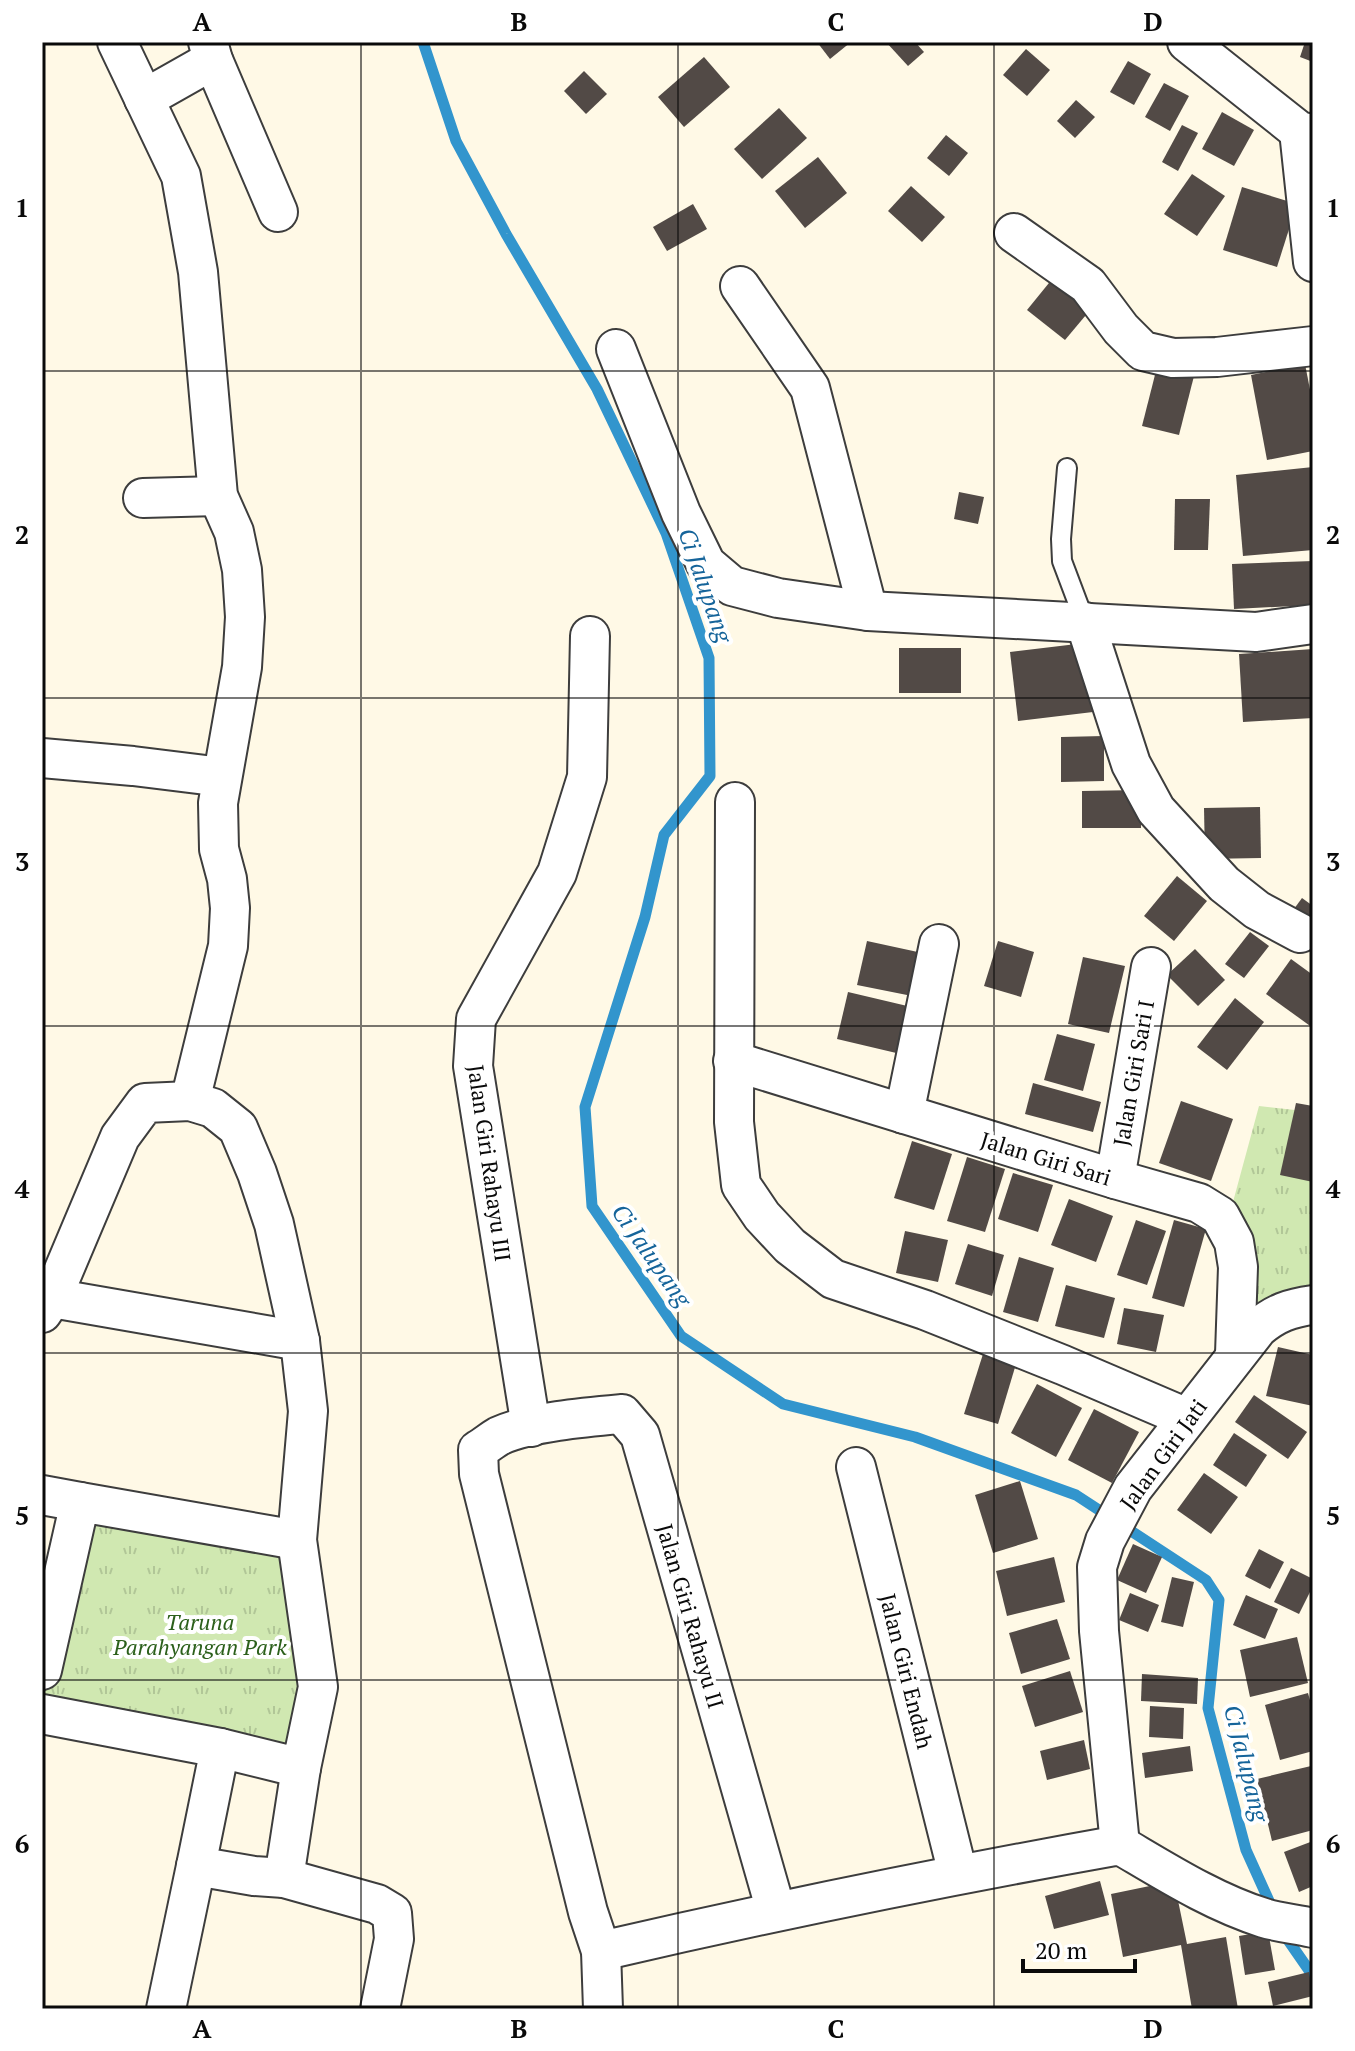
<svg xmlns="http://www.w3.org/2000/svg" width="1355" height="2051" font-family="'PT Serif',serif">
	<defs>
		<pattern id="park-tufts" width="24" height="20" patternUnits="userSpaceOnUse" patternTransform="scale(2)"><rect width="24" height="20" fill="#d0e8b1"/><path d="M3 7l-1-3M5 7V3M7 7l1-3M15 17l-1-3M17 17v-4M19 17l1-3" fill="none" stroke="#b1c697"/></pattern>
	</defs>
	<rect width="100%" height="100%" fill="#fff9e6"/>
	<!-- park -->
	<g fill="url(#park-tufts)">
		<polygon points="1259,1106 1313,1112 1313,1311 1236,1355 1230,1213"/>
		<polygon points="80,1502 297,1540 301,1768 42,1714 42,1670"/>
	</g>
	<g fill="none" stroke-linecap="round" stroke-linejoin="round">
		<!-- stream -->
		<g stroke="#3295cd" stroke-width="11">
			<polyline points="423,42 456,141 506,234 597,389 666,533 709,658 710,776 664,835 645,917 585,1107 592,1206 681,1336 783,1404 915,1437 1076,1495 1206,1580 1219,1600 1208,1708 1246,1850 1274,1912"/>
			<polyline points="1283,1931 1288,1940 1313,1976"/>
		</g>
	</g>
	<!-- building -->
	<g fill="#524a46">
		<polygon points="817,42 851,42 830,59"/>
		<polygon points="886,42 915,42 924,52 908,66"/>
		<polygon points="1305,42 1313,42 1313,62 1300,57"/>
		<polygon points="1026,49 1050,70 1027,96 1003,75"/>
		<polygon points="704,57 730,87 684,127 658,97"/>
		<polygon points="1128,61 1151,74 1134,105 1110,92"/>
		<polygon points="584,71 607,94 586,114 564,91"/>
		<polygon points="1164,83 1189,96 1170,131 1145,117"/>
		<polygon points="1076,100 1095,117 1075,138 1057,121"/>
		<polygon points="779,108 807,138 762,179 734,149"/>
		<polygon points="1222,112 1254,130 1234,166 1202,149"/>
		<polygon points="1182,125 1198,133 1178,171 1162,162"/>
		<polygon points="946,135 968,153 949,176 927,158"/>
		<polygon points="818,157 847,193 805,228 775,191"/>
		<polygon points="1192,174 1225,196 1197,236 1164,214"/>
		<polygon points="911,186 945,217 922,242 888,211"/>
		<polygon points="1242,187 1297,204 1277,267 1223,250"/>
		<polygon points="693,204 707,229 667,251 653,227"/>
		<polygon points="1053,278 1091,309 1065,340 1027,310"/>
		<polygon points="1305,364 1313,405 1313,451 1267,460 1251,375"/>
		<polygon points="1157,367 1194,376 1179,435 1142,426"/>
		<polygon points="1313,467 1313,550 1243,556 1236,475"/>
		<polygon points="959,492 984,497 978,524 954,519"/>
		<polygon points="1175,499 1210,499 1208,550 1174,550"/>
		<polygon points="1313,561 1313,605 1234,609 1232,564"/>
		<polygon points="1085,643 1093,712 1018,721 1010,652"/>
		<rect x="899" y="648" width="62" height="45"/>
		<polygon points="1313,649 1313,718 1243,722 1239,654"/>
		<polygon points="1104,736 1104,781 1061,782 1061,737"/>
		<polygon points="1141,790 1141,828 1082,828 1082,791"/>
		<polygon points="1260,807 1261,858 1205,859 1204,808"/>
		<polygon points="1177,876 1207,901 1174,941 1144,916"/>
		<polygon points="1302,898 1313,906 1313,928 1291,913"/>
		<polygon points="1250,932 1269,946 1244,978 1225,964"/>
		<polygon points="867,941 927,954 917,997 857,985"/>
		<polygon points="998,941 1034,952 1021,997 984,986"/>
		<polygon points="1195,949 1225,980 1198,1006 1167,975"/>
		<polygon points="1083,957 1125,966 1109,1033 1068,1024"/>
		<polygon points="1291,959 1313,975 1313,1028 1266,994"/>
		<polygon points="848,992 920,1009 909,1056 837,1039"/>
		<polygon points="1235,998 1264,1022 1227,1070 1197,1047"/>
		<polygon points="1057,1034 1095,1044 1083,1091 1044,1080"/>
		<polygon points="1033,1083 1101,1102 1093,1132 1025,1114"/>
		<polygon points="1181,1101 1233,1119 1211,1181 1159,1163"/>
		<polygon points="1296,1103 1313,1106 1313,1182 1280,1175"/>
		<polygon points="912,1141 952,1154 934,1210 894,1198"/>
		<polygon points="967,1157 1005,1169 985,1232 947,1221"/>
		<polygon points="1013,1173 1053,1185 1038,1232 998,1219"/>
		<polygon points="1069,1199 1113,1216 1096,1262 1051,1245"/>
		<polygon points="1136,1220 1166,1231 1147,1285 1117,1275"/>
		<polygon points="1174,1220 1206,1229 1184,1307 1152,1298"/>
		<polygon points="905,1231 948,1240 938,1282 896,1273"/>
		<polygon points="968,1244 1004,1255 992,1296 955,1284"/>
		<polygon points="1019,1257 1054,1268 1038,1322 1003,1312"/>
		<polygon points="1066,1285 1115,1298 1104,1338 1055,1326"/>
		<polygon points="1124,1308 1164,1315 1156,1352 1117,1344"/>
		<polygon points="1278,1347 1313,1355 1313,1406 1266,1396"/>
		<polygon points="983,1354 1016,1364 998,1424 964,1414"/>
		<polygon points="1037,1384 1082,1408 1056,1457 1011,1433"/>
		<polygon points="1254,1395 1307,1432 1288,1459 1235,1422"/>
		<polygon points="1094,1409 1139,1432 1112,1483 1068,1460"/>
		<polygon points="1234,1433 1267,1455 1246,1487 1213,1465"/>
		<polygon points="1204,1473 1238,1497 1211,1534 1177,1510"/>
		<polygon points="1020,1481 1038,1539 993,1553 975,1495"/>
		<polygon points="1133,1544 1162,1557 1146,1593 1117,1580"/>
		<polygon points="1259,1549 1284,1562 1270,1589 1245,1576"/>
		<polygon points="1054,1557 1065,1602 1007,1616 996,1571"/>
		<polygon points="1291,1568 1313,1579 1313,1586 1299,1614 1274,1602"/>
		<polygon points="1172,1577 1194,1582 1183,1627 1161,1622"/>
		<polygon points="1130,1593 1159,1605 1148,1632 1119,1620"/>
		<polygon points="1246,1595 1278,1609 1265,1639 1233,1625"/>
		<polygon points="1057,1619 1070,1659 1021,1674 1009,1633"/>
		<polygon points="1297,1637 1308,1683 1250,1697 1240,1650"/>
		<polygon points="1070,1671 1083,1712 1035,1727 1022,1686"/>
		<polygon points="1142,1674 1198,1678 1197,1704 1141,1701"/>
		<polygon points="1308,1693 1313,1711 1313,1751 1280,1760 1265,1705"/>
		<polygon points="1150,1706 1184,1708 1183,1739 1149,1737"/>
		<polygon points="1084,1740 1090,1769 1047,1780 1040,1751"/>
		<polygon points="1190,1746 1193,1771 1145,1778 1142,1753"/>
		<polygon points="1311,1766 1313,1772 1313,1830 1272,1841 1257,1779"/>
		<polygon points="1313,1841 1313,1886 1299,1892 1284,1852"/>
		<polygon points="1100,1881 1109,1915 1054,1929 1045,1896"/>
		<polygon points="1174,1881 1187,1944 1226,1937 1238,2009 1192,2009 1181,1945 1123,1957 1111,1894"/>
		<polygon points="1268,1931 1275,1970 1245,1975 1239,1936"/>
		<polygon points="1309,1972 1313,1996 1273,2006 1268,1982"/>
	</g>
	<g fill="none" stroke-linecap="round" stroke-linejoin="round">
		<!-- service casing -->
		<g stroke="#3d3d3d" stroke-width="22">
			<polyline id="service" points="1067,468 1061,539 1062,561 1085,622"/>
		</g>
		<!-- minor casing -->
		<g stroke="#3d3d3d" stroke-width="42">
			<g id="minor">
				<polyline points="117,42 181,176 198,272 218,496 234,532 242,570 245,617 242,667 218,803 219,849 227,879 230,908 228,946 190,1101"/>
				<polyline points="208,42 213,60 278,212"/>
				<polyline points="1187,42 1299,131 1313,134"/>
				<polyline points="144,99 213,60"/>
				<polyline points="1299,131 1313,262"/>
				<polyline points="1014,233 1088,285 1121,329 1143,351 1173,358 1217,357 1313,346"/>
				<polyline points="740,286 810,388 868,611"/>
				<polyline points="616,349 681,513 706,564 732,586 778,598 868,611 1256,632 1313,624"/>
				<polyline points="143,498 218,496"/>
				<polyline points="1085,622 1131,764 1156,810 1224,884 1257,910 1300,933"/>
				<polyline points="42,758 133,766 222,777"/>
				<polyline points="735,802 734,1122 741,1185 762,1216 790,1246 833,1279 925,1310 1063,1365 1187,1418"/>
				<polyline points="733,1061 1115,1179 1199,1203 1220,1216 1234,1242 1238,1267 1235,1354"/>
				<polyline points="904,1114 939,944"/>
				<polyline points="1115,1179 1151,967"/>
				<polyline points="52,1298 300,1341"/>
				<polyline points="42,1313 52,1298 120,1137 145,1103 190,1101 213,1108 238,1128 257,1173 274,1224 300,1341 308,1411 297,1540 318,1687 301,1768 220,1748"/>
				<polyline points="531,1427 473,1066 476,1019 557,873 587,777 590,636"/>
				<polyline points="856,1467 958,1874"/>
				<polyline points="42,1495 80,1502"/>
				<polyline points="42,1670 80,1502 297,1540"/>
				<polyline points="42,1714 220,1748 196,1866 254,1876 284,1878 377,1904 392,1913 394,1939 380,2009"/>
				<path d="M1120 1845 1099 1631 1097 1567 1105 1541 1133 1488 1258 1328C1276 1313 1290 1308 1313 1305"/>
				<polyline points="284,1878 301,1768"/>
				<path d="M601 1951C773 1911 946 1876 1120 1845 1166 1872 1213 1902 1264 1918 1280 1923 1297 1924 1313 1928"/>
				<polyline points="166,2009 196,1866"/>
				<path d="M603 2009 601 1951 588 1912 479 1474 478 1450C485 1446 492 1440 499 1436 529 1422 588 1417 622 1414L640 1435 776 1911"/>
			</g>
		</g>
		<!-- service -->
		<use href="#service" stroke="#fff" stroke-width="18"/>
		<!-- minor -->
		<use href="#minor" stroke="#fff" stroke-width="38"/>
	</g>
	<!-- grid -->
	<path fill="none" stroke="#0a0a0a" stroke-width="2" stroke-opacity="0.55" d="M361 42V2009M678 42V2009M994 42V2009M42 371H1313M42 698H1313M42 1026H1313M42 1353H1313M42 1680H1313"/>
	<g text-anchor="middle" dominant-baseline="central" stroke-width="8" stroke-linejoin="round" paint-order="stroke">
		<!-- street labels -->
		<g font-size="22" fill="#0a0a0a" stroke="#fff">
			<text transform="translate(1133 1073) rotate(-80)">Jalan Giri Sari I</text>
			<text transform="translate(1046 1158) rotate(17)">Jalan Giri Sari</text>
			<text transform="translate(490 1163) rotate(82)">Jalan Giri Rahayu III</text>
			<text transform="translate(1163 1454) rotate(-54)">Jalan Giri Jati</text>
			<text transform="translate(691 1616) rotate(74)">Jalan Giri Rahayu II</text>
			<text transform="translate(907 1671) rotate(76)">Jalan Giri Endah</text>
		</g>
		<!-- park labels -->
		<g font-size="22" font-style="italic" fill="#2c601b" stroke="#fff">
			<text x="200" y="1621">Taruna<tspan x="200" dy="25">Parahyangan Park</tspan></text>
		</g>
		<!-- water labels -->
		<g font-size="24" font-style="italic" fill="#15649a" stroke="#fff">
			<text transform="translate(706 585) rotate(71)">Ci Jalupang</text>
			<text transform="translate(652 1255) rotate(55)">Ci Jalupang</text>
			<text transform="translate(1247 1763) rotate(76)">Ci Jalupang</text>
		</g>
	</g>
	<!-- border -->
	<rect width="1355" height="2051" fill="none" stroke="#ffffff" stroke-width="88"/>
	<!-- scale -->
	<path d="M1023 1959v12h112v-12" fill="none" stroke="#0a0a0a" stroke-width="4"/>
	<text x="1035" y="1959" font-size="24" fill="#0a0a0a" stroke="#ffffff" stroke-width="6" paint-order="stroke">20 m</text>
	<rect x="44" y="44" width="1267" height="1963" fill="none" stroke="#0a0a0a" stroke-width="3"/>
	<g font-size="26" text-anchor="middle" font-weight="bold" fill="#0a0a0a">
		<text x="202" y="31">A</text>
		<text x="519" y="31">B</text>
		<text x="836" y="31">C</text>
		<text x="1153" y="31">D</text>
		<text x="22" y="217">1</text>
		<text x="1333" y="217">1</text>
		<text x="22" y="544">2</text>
		<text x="1333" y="544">2</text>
		<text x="22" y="871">3</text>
		<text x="1333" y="871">3</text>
		<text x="22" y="1198">4</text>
		<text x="1333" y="1198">4</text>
		<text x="22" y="1525">5</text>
		<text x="1333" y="1525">5</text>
		<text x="22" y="1853">6</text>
		<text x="1333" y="1853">6</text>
		<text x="202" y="2038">A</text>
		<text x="519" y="2038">B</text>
		<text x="836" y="2038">C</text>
		<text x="1153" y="2038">D</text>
	</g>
</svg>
